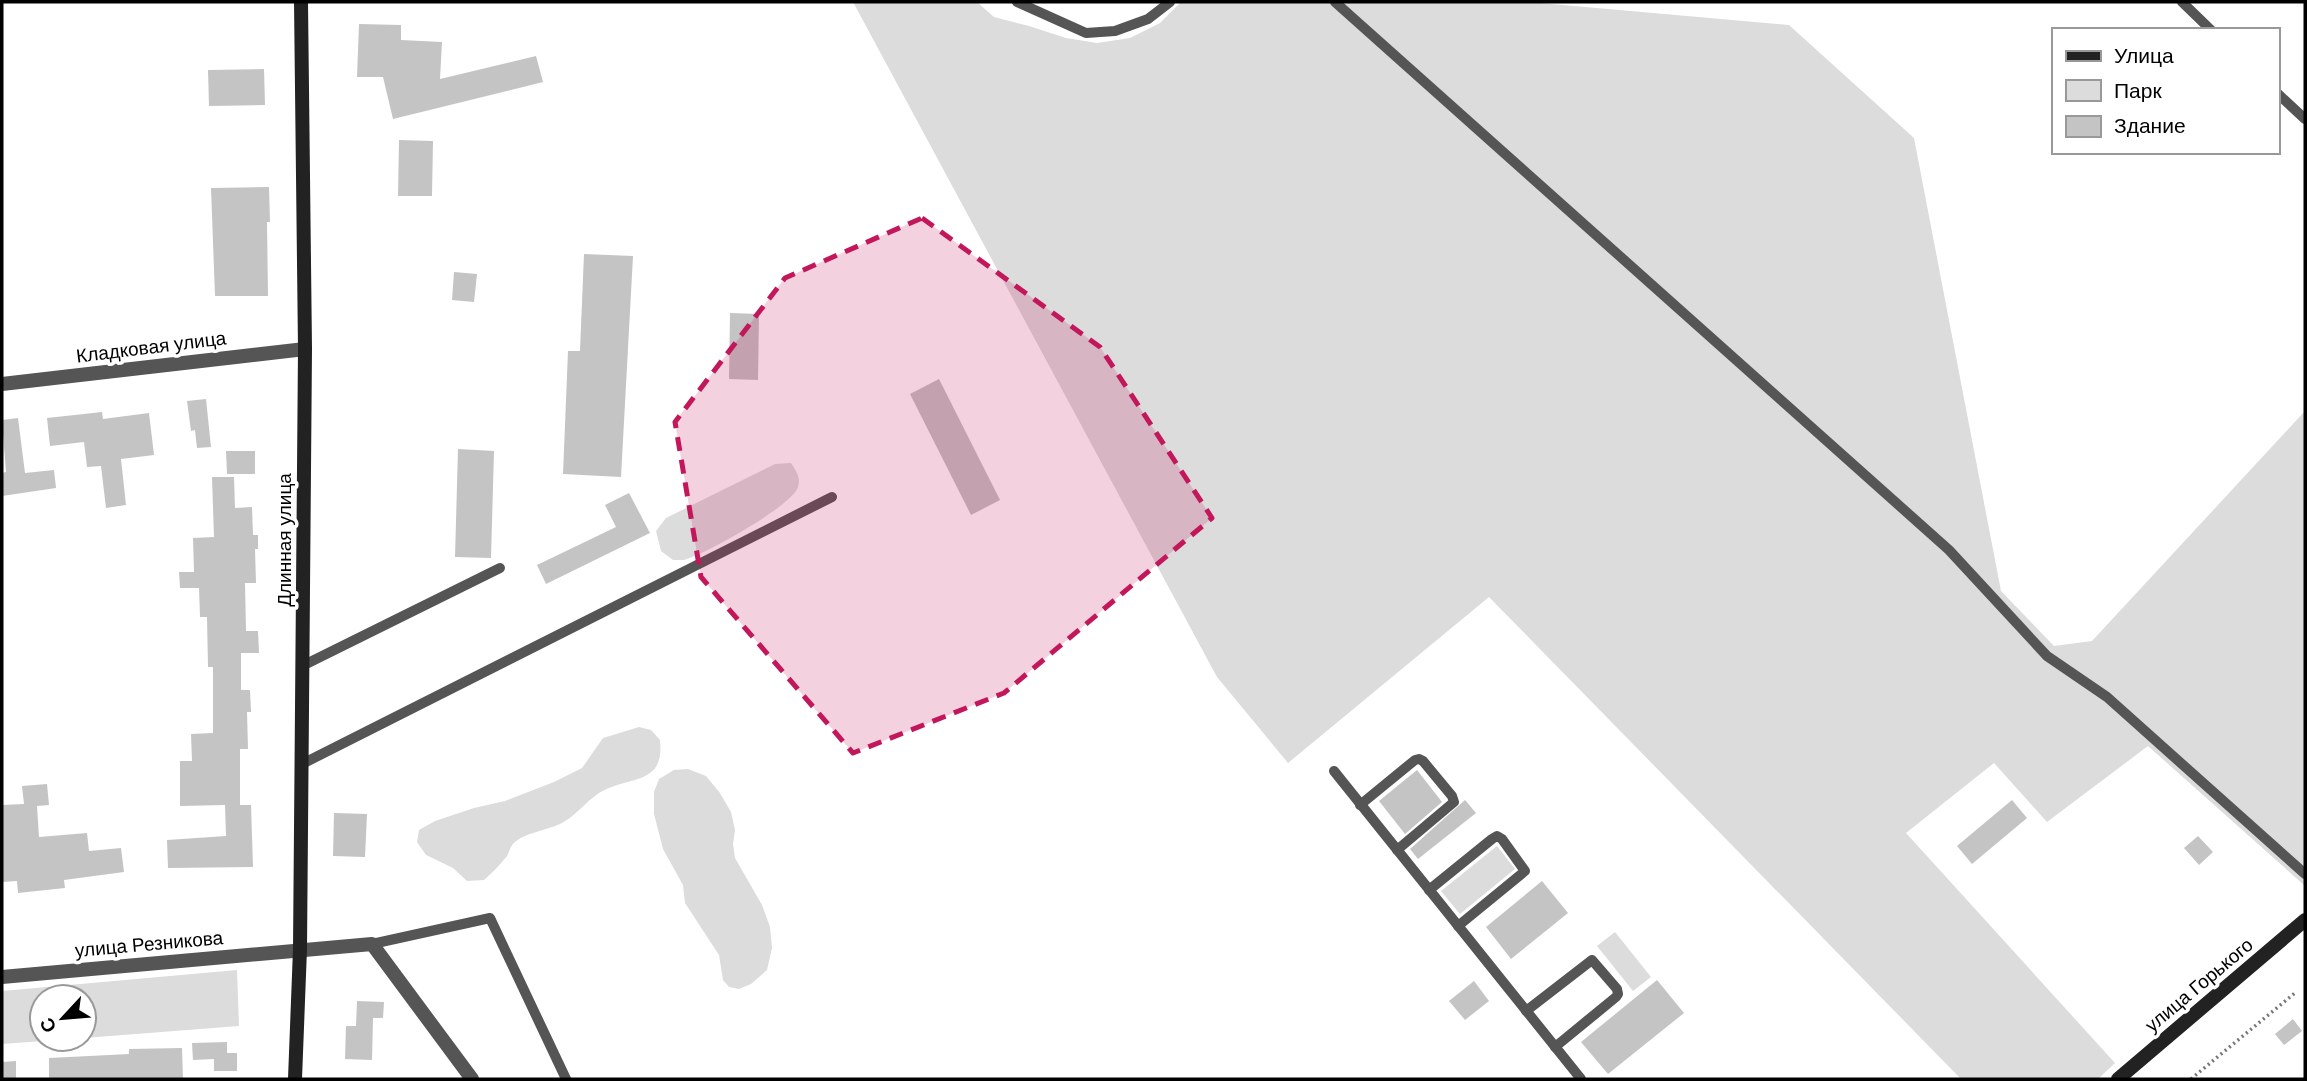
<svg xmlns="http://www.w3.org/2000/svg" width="2307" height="1081" font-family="'DM Sans',sans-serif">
	<rect width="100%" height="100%" fill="#fff"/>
	<!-- green -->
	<g fill="#dcdcdc">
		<polygon points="853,2 977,2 994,17 1029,26 1066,38 1097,43 1130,38 1160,23 1181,2 1529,2 1789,25 1914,138 2001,591 2054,646 2092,641 2305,411 2305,886 2148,746 2047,822 1994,763 1906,833 2115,1063 2098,1079 1961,1079 1489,597 1288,763 1217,677"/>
		<path d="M791 463C796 471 801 477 798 487 792 506 704 555 684 560 680 560 676 560 673 560L661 551 656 531 666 518 775 464Z"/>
		<path d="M639 727 651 730 660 740C665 787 628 775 599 793 585 802 575 817 560 824 547 830 525 833 515 842 511 845 509 852 507 856 500 865 492 873 484 880L467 881 453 868 426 855 417 842 419 830 435 821 474 808 505 801 554 782 582 768 603 738Z"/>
		<polygon points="688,769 706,776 720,793 731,812 735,830 733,844 735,858 762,905 770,927 772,948 767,970 751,984 739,989 729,987 723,980 719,955 685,903 683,885 663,849 654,814 654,792 659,779 674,770"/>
		<polygon points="1497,846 1515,869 1460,914 1441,891"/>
		<polygon points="1615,932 1651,977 1633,991 1597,946"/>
		<polygon points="237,970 239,1026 84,1038 84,997 42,997 42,1039 70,1039 2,1044 2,991"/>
	</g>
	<!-- building -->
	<g fill="#c4c4c4">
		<polygon points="359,24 401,25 401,40 442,42 440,79 536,56 543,82 393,119 383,77 357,77"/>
		<polygon points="264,69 265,105 209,106 208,70"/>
		<polygon points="399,140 433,141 432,196 398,196"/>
		<polygon points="269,187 270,222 267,222 268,296 215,296 211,188"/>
		<polygon points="584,254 633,256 621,477 563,474 568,351 580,351"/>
		<polygon points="454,272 477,274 474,302 452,300"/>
		<polygon points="730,313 759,314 758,380 729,379"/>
		<polygon points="939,379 1000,500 971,515 910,394"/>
		<polygon points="206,399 211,447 197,448 195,430 191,431 187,401"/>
		<polygon points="102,412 103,419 149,413 154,455 121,459 126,505 106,508 101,466 87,467 84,442 50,446 47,418"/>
		<polygon points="18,418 25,473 54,470 56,488 2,496 2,473 6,472 2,420"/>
		<polygon points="458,449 494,451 491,558 455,557"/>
		<polygon points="226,451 255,451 255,474 227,474"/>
		<polygon points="212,477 234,477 235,508 252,507 253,535 258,535 258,549 255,549 256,583 245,583 246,631 258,631 259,653 241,653 241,690 250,690 251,712 247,712 248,749 240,749 240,805 251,805 253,867 168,868 167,840 226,836 225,805 180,806 180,761 192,761 191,734 213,733 213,667 208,667 207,617 200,617 199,588 180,588 179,572 194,572 193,538 214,537"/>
		<polygon points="629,493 650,533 546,584 537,565 616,527 605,505"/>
		<polygon points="1417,770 1442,802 1405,834 1379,801"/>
		<polygon points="47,784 49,805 37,806 39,837 87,833 89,851 121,848 124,872 64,880 65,888 18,893 17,881 2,882 2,805 24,804 22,786"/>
		<polygon points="1465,800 1476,813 1418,859 1410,849"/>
		<polygon points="2012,800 2027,818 1972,864 1957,846"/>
		<polygon points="334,813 367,814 365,857 333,856"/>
		<polygon points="2198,836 2213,852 2199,865 2184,848"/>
		<polygon points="1542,881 1568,913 1511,959 1486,927"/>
		<polygon points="1657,980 1684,1013 1608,1074 1581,1042"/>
		<polygon points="1474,981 1489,1001 1465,1020 1449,1001"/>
		<polygon points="357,1001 384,1002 383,1018 373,1018 372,1060 345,1059 346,1026 356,1026"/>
		<polygon points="2293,1019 2302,1031 2284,1045 2275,1034"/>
		<polygon points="227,1042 227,1053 237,1053 237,1071 214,1071 214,1059 193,1060 192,1043"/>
		<polygon points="182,1048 183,1079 49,1079 49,1058 129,1054 129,1049"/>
		<polygon points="16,1061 16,1079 2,1079 2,1062"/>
	</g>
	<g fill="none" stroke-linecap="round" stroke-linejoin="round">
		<!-- path -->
		<polyline stroke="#777" stroke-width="3.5" stroke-dasharray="2 3.5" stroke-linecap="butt" points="2191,1079 2296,992"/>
		<!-- lane -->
		<g stroke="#555" stroke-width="10">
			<polyline points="1017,2 1086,33 1115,31 1148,19 1170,2"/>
			<polyline points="1335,2 1949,550 2047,656 2107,697 2305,874"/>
			<polyline points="2182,2 2211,30"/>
			<polyline points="2277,93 2305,119"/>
			<polyline points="302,666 500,568"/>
			<polyline points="302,764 832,497"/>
			<polyline points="1334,771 1581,1079"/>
			<polyline points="1360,805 1415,760 1419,759 1423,761 1452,796 1454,802 1397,850"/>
			<polyline points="1429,890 1492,839 1497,836 1502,839 1525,871 1458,926"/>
			<polyline points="372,944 490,918 566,1079"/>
			<polyline points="1526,1011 1592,960 1617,989 1618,994 1616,997 1555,1047"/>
		</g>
		<!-- street -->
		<g stroke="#555" stroke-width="14">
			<polyline points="2,384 305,349"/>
			<polyline points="2,977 372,944 472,1079"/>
		</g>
		<!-- secondary -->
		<g stroke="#222" stroke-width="14">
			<polyline points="295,1079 300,949 305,349 301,2"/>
			<polyline points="2118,1079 2305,920"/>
		</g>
	</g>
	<!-- marked area -->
	<path fill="#c2185b" fill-opacity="0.2" stroke="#c2185b" stroke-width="5" stroke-dasharray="14 9" stroke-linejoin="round" d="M922 218 1100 347 1212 518 1004 693 853 753 701 577 675 422 785 278Z"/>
	<g text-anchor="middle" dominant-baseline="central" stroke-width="7" stroke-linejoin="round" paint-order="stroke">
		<!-- street labels -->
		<g font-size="19" fill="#000" stroke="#fff">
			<text transform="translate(151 347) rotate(-7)">Кладковая улица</text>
			<text transform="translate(284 540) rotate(-90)">Длинная улица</text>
			<text transform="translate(149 944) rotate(-5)">улица Резникова</text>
			<text transform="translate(2199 985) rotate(-40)">улица Горького</text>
		</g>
	</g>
	<!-- border -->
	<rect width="2307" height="1081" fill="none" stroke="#000000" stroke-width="7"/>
	<!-- legend -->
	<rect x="2052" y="28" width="228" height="126" fill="#ffffff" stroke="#999999" stroke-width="2"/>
	<rect x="2066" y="51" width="35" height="10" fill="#222222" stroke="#999999" stroke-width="2"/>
	<text x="2114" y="63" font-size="21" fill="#000000">Улица</text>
	<rect x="2066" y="80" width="35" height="21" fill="#dcdcdc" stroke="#999999" stroke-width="2"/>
	<text x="2114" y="98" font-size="21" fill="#000000">Парк</text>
	<rect x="2066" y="116" width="35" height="21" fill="#c4c4c4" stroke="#999999" stroke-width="2"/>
	<text x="2114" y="133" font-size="21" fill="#000000">Здание</text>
	<!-- north arrow -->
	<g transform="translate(63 1018) rotate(244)"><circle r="33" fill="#ffffff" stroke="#999999" stroke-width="2"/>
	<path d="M0-5L12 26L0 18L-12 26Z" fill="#000000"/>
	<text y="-10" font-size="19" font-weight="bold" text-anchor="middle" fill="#000000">С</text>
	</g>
</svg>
